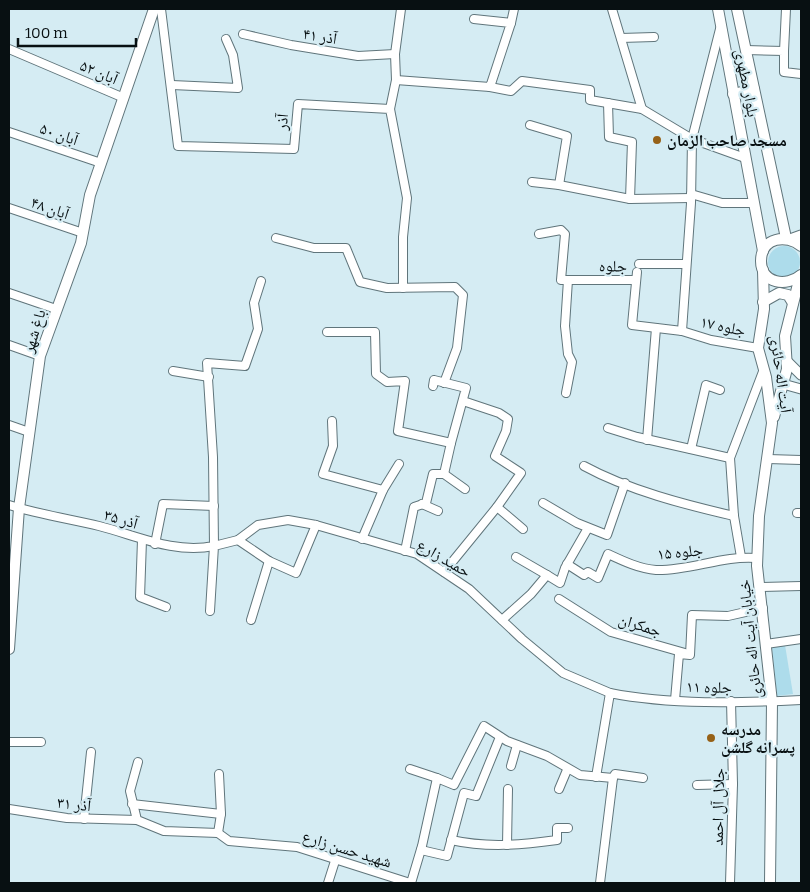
<svg xmlns="http://www.w3.org/2000/svg" width="810" height="892" font-family="Bitter,'Noto Naskh Arabic',serif">
	<rect width="100%" height="100%" fill="#d5ecf3"/>
	<!-- green -->
	<g fill="#addceb">
		<circle cx="784" cy="262" r="16"/>
		<polygon points="785,645 793,694 777,696 772,647"/>
	</g>
	<g fill="none" stroke-linecap="round" stroke-linejoin="round">
		<!-- minor casing -->
		<g stroke="#60757b" stroke-width="10">
			<g id="minor">
				<polyline points="161,9 178,146 294,149 298,104 390,109 407,198 403,237 403,288"/>
				<polyline points="612,9 642,109"/>
				<polyline points="511,23 514,9"/>
				<polyline points="243,34 291,45 358,56 395,54"/>
				<polyline points="621,38 654,37"/>
				<polyline points="9,49 124,98"/>
				<polyline points="746,50 784,51 784,72 801,74"/>
				<polyline points="784,51 786,9"/>
				<polyline points="396,80 490,87 511,23 474,19"/>
				<polyline points="172,85 238,88 233,55 226,39"/>
				<polyline points="490,87 511,91 522,81 590,90 590,100 642,109 692,139 745,158"/>
				<polyline points="608,103 609,137 632,142 630,199"/>
				<polyline points="390,109 396,80 395,54 401,9"/>
				<polyline points="530,125 567,136 559,185"/>
				<polyline points="9,132 101,163"/>
				<polyline points="532,182 559,185 630,199 691,198"/>
				<polyline points="691,194 722,203 754,203"/>
				<polyline points="9,208 83,233"/>
				<polyline points="539,234 561,230 565,234 561,280 594,280"/>
				<polyline points="276,238 314,248 346,248 360,282 387,288 455,287 463,295 457,348 444,383"/>
				<polyline points="639,264 686,264"/>
				<polyline points="637,272 632,325 682,331 711,340 758,348"/>
				<polyline points="591,280 636,280"/>
				<polyline points="9,293 56,309"/>
				<polyline points="682,331 691,203 692,139 720,29"/>
				<polyline points="327,332 375,332 376,374 387,382 405,381 398,431 451,443 444,474 433,474 426,503 414,507 405,551"/>
				<polyline points="9,345 40,356"/>
				<polyline points="173,371 209,377"/>
				<polyline points="433,386 434,380 466,388 451,443"/>
				<polyline points="566,393 572,362 568,354 565,326 568,280"/>
				<polyline points="332,421 333,446 323,474 383,490"/>
				<polyline points="9,425 29,432"/>
				<polyline points="608,428 637,437 730,458"/>
				<polyline points="647,440 656,328"/>
				<polyline points="691,449 706,385 720,390"/>
				<polyline points="768,459 801,460"/>
				<path d="M584 466C628 490 686 505 734 516"/>
				<polyline points="444,474 465,489"/>
				<polyline points="543,503 577,523 607,535 625,483"/>
				<polyline points="422,504 438,511"/>
				<path d="M9 505C38 514 69 519 99 526 138 536 174 554 214 546L213 457 207 363 245 366 258 329 254 303 261 281"/>
				<polyline points="497,507 523,529"/>
				<polyline points="797,513 801,513"/>
				<polyline points="362,539 383,490 399,464"/>
				<polyline points="142,540 140,597 166,607"/>
				<polyline points="238,540 269,561"/>
				<polyline points="155,544 163,504 214,506"/>
				<polyline points="516,557 547,575"/>
				<polyline points="741,557 734,516 730,458 764,369"/>
				<path d="M567 564 584 575 588 572 598 578 608 554C623 561 640 569 656 570 690 571 723 555 757 558"/>
				<polyline points="444,572 497,507 521,473 495,456 506,431 508,419 499,413 463,401"/>
				<polyline points="759,587 801,586"/>
				<polyline points="559,599 611,632 685,653"/>
				<polyline points="210,611 214,546 238,540 258,525 288,520 316,525 417,554 469,589 522,639 563,673 610,693"/>
				<polyline points="251,620 269,561 296,573 316,525"/>
				<polyline points="502,620 531,594 547,575 560,583 565,568 588,528"/>
				<polyline points="766,644 801,639"/>
				<polyline points="675,700 679,654 690,655 692,615 728,616 763,608"/>
				<polyline points="9,742 41,742"/>
				<polyline points="138,762 130,791 137,820 164,831 218,833"/>
				<polyline points="511,766 517,745"/>
				<polyline points="410,769 437,778"/>
				<path d="M596 777 610 693C670 705 740 703 801 700"/>
				<polyline points="697,785 733,784"/>
				<polyline points="559,789 567,770"/>
				<polyline points="132,804 221,814"/>
				<polyline points="9,809 67,818 137,820"/>
				<polyline points="84,819 91,752"/>
				<polyline points="218,833 229,841 297,847 410,883"/>
				<polyline points="218,833 221,814 219,774"/>
				<path d="M451 840C487 848 521 845 557 840V828H568"/>
				<polyline points="507,845 508,789"/>
				<polyline points="421,850 447,856 464,793 476,796 500,737"/>
				<polyline points="328,883 335,861"/>
				<polyline points="411,883 422,846 437,778 454,785 484,726 507,741 547,756 580,775 613,778 615,774 643,778"/>
				<polyline points="600,883 613,778"/>
				<polyline points="730,883 733,784 731,701"/>
			</g>
		</g>
		<!-- tertiary casing -->
		<g stroke="#60757b" stroke-width="11">
			<g id="tertiary">
				<polyline points="790,239 801,235"/>
				<polyline points="788,362 801,375"/>
				<polyline points="783,384 801,389"/>
			</g>
		</g>
		<!-- secondary casing -->
		<g stroke="#60757b" stroke-width="12">
			<g id="secondary">
				<polyline points="718,9 763,251"/>
				<polyline points="737,9 786,238"/>
				<polyline points="733,94 754,89"/>
				<path d="M801 246C787 234 761 237 761 261 761 284 787 287 801 275"/>
				<polyline points="763,270 764,309 758,348 766,377 772,423 759,516 757,566 772,702 770,883"/>
				<polyline points="763,302 779,293 788,295 793,303"/>
				<polyline points="774,417 787,369 785,336 800,276"/>
				<polyline points="9,649 19,508 40,356 81,243 90,195 154,9"/>
			</g>
		</g>
		<!-- minor -->
		<use href="#minor" stroke="#fff" stroke-width="8"/>
		<!-- tertiary -->
		<use href="#tertiary" stroke="#fff" stroke-width="9"/>
		<!-- secondary -->
		<use href="#secondary" stroke="#fff" stroke-width="10"/>
	</g>
	<!-- markers -->
	<g fill="#966117" stroke="#d5ecf3" stroke-width="2">
		<circle cx="657" cy="140" r="5"/>
		<circle cx="711" cy="738" r="5"/>
	</g>
	<g text-anchor="middle" dominant-baseline="central" stroke-width="4.5" stroke-linejoin="round" paint-order="stroke">
		<!-- street labels -->
		<g font-size="16" fill="#081012" stroke="#d5ecf3">
			<text transform="translate(320 36) rotate(9)">آذر ۴۱</text>
			<text transform="translate(99 72) rotate(23)">آبان ۵۲</text>
			<text transform="translate(747 83) rotate(79)">بلوار مطهری</text>
			<text transform="translate(282 122) rotate(-85)">آذر</text>
			<text transform="translate(59 134) rotate(19)">آبان ۵۰</text>
			<text transform="translate(50 208) rotate(19)">آبان ۴۸</text>
			<text transform="translate(613 266) rotate(1)">جلوه</text>
			<text transform="translate(723 326) rotate(12)">جلوه ۱۷</text>
			<text transform="translate(34 331) rotate(-73)">باغ شهر</text>
			<text transform="translate(781 374) rotate(82)">آیت اله حائری</text>
			<text transform="translate(121 519) rotate(16)">آذر ۳۵</text>
			<text transform="translate(680 552) rotate(-6)">جلوه ۱۵</text>
			<text transform="translate(444 558) rotate(30)">حمید زارع</text>
			<text transform="translate(640 625) rotate(17)">جمکران</text>
			<text transform="translate(750 639) rotate(-96)">خیابان آیت اله حائری</text>
			<text transform="translate(709 687) rotate(1)">جلوه ۱۱</text>
			<text transform="translate(74 804) rotate(6)">آذر ۳۱</text>
			<text transform="translate(718 807) rotate(-89)">جلال آل احمد</text>
			<text transform="translate(347 849) rotate(17)">شهید حسن زارع</text>
		</g>
		<!-- poi labels -->
		<g font-size="16" font-weight="bold" fill="#081012" stroke="#d5ecf3" text-anchor="start">
			<text x="667" y="140">مسجد صاحب الزمان</text>
			<text x="721" y="729">مدرسه<tspan x="721" dy="18">پسرانه گلشن</tspan></text>
		</g>
	</g>
	<!-- border -->
	<rect width="810" height="892" fill="none" stroke="#081012" stroke-width="20"/>
	<!-- scale -->
	<path d="M18 38v8h118v-8" fill="none" stroke="#081012" stroke-width="2.5"/>
	<text x="25" y="38" font-size="15" fill="#081012" stroke="#d5ecf3" stroke-width="4" paint-order="stroke">100 m</text>
</svg>
